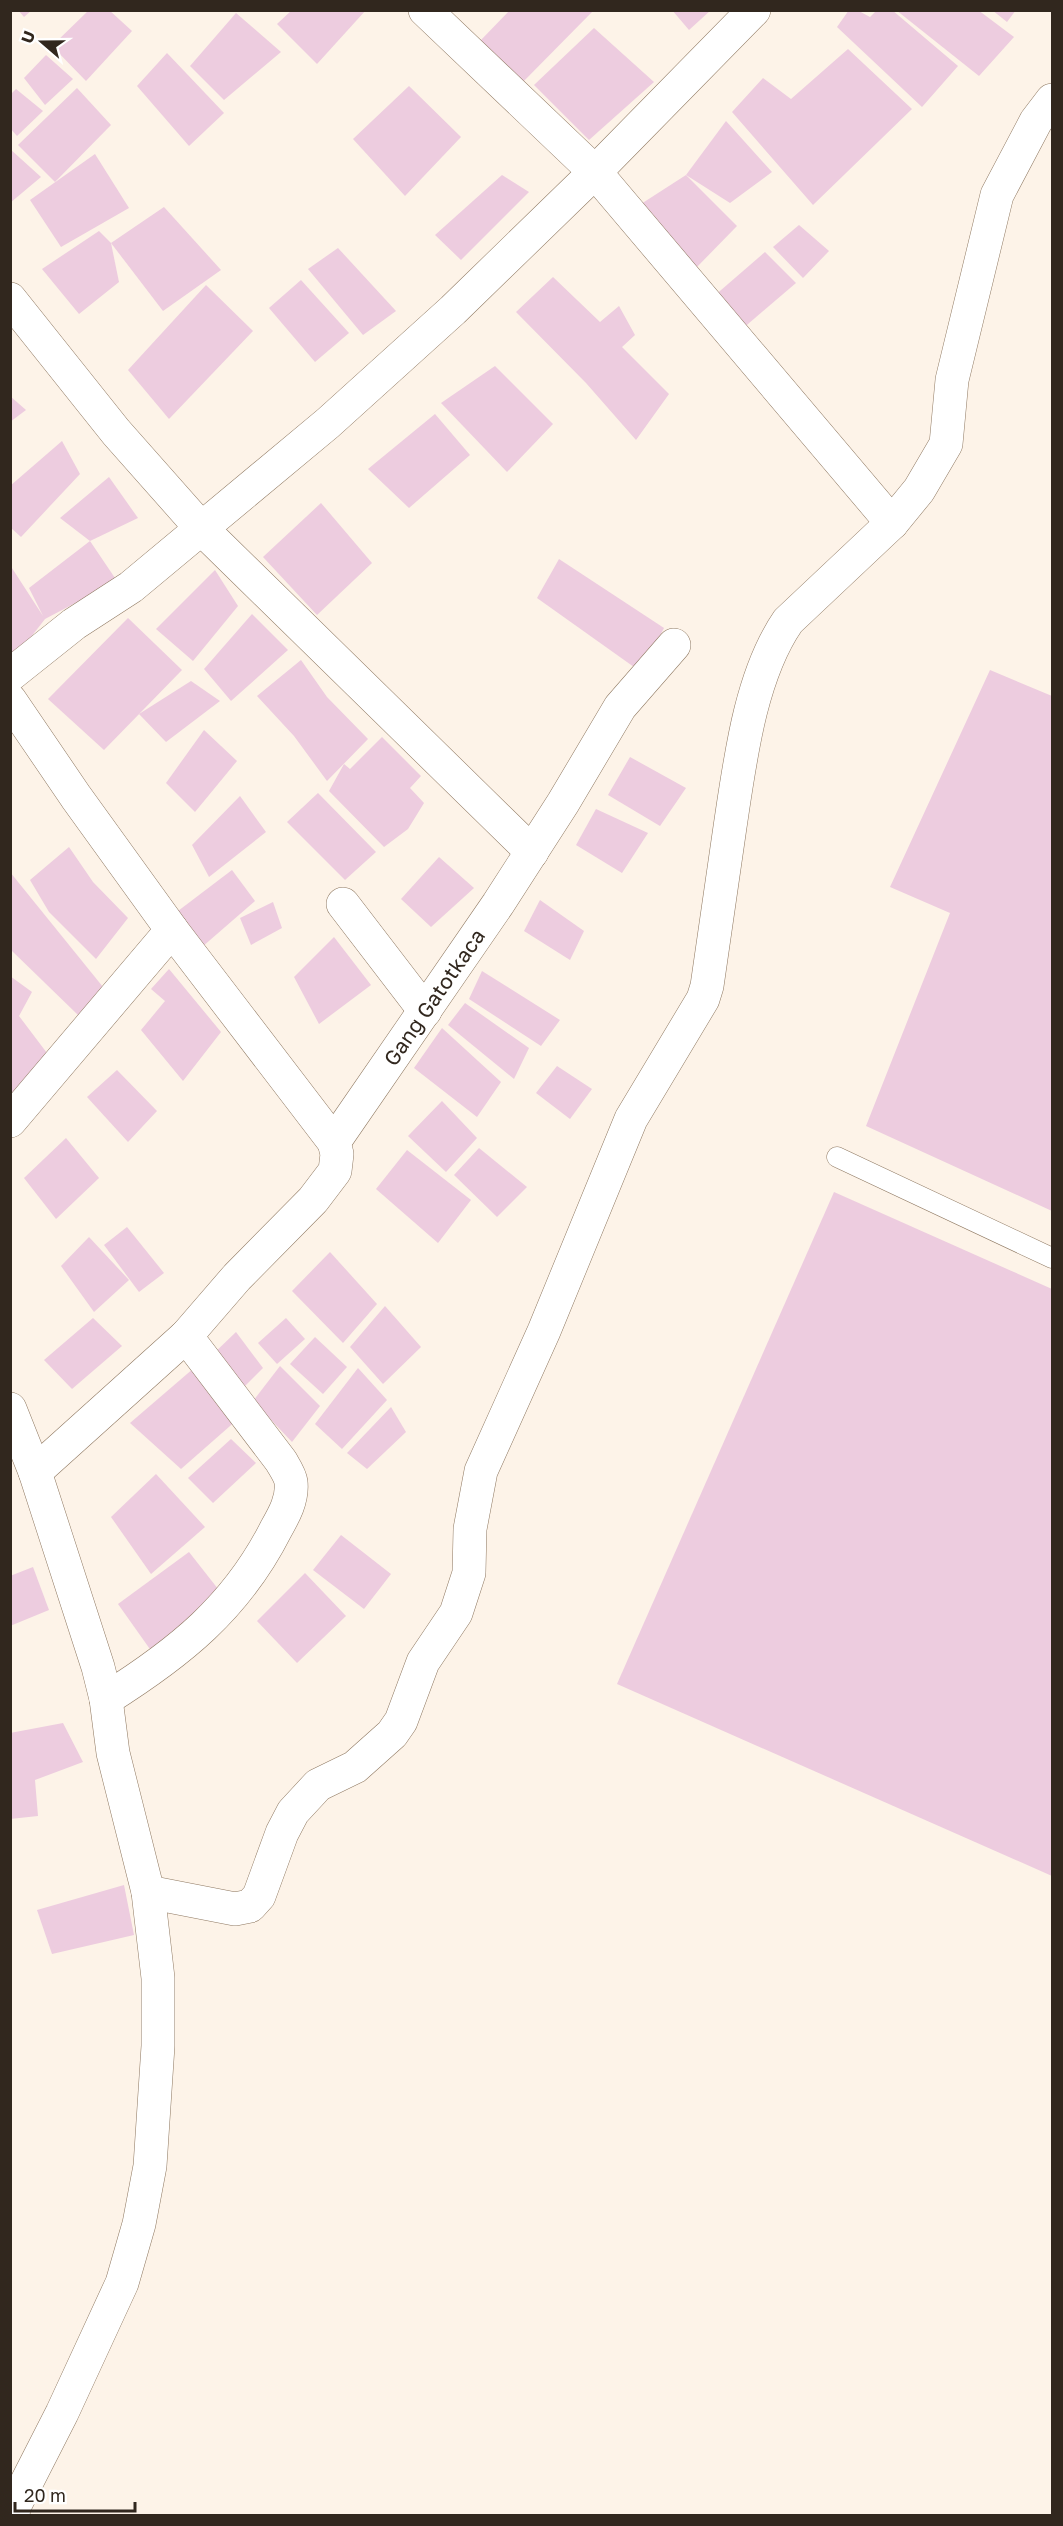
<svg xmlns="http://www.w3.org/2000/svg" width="1063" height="2526" font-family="'Golos Text',sans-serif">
	<rect width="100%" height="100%" fill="#fdf3e8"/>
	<!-- building -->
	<g fill="#edccdf">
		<polygon points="18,10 32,10 24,17"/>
		<polygon points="89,10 109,10 132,31 86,81 52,46"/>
		<polygon points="292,10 366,10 317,64 277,24"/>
		<polygon points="510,10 594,10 518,87 480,41"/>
		<polygon points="672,10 711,10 689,30"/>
		<polygon points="849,10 857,10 870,17 877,10 892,10 958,66 922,107 837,27"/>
		<polygon points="896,10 978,10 1014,37 979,76"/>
		<polygon points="992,10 1016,10 1007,22"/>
		<polygon points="236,13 281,52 224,100 190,66"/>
		<polygon points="594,28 654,82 589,140 534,85"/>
		<polygon points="848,49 912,109 813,205 732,112 763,78 791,99"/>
		<polygon points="167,53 224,113 189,146 137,86"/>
		<polygon points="46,55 73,79 45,105 24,78"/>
		<polygon points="409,86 461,137 405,196 353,139"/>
		<polygon points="77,88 111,125 55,182 18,145"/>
		<polygon points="16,89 43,111 17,136 10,128 10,95"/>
		<polygon points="726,121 772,172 730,203 686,175"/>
		<polygon points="10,149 41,177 10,203"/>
		<polygon points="95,154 129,208 61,247 30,200"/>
		<polygon points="502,175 529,192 461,260 435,235"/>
		<polygon points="686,175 737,226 695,269 641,204"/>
		<polygon points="164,207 221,270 163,311 111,243"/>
		<polygon points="799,225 829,251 803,278 773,247"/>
		<polygon points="99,231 111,243 119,282 79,314 42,269"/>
		<polygon points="338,248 396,311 363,335 308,269"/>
		<polygon points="765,252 796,283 741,330 713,297"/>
		<polygon points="553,277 600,322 619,306 635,335 622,347 669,394 636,440 586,383 516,312"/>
		<polygon points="301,280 349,333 315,362 269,308"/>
		<polygon points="206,285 253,331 169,419 128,370"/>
		<polygon points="495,366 553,424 507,472 441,403"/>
		<polygon points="10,396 26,410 10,422"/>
		<polygon points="435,414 470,455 409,508 368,469"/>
		<polygon points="62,441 80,474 21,537 10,527 10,486"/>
		<polygon points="109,477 138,518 90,541 60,518"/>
		<polygon points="321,503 372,563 317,615 263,557"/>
		<polygon points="90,541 117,581 45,619 13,660 10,657 10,565 43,616 29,588"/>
		<polygon points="559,559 664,628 641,672 537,598"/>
		<polygon points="215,570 238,606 193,661 156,629"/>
		<polygon points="252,614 288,650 231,701 204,669"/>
		<polygon points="128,618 182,670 104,750 48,699"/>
		<polygon points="301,660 327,697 368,739 327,781 294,736 257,696"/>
		<polygon points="990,670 1052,696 1052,1211 866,1126 950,913 890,887"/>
		<polygon points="191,681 220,701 166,742 139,714"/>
		<polygon points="204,730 237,761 195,812 166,783"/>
		<polygon points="382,737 421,776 410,788 424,803 408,829 384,847 329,791 344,764 350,769"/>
		<polygon points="630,757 686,788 660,826 608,795"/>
		<polygon points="318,793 376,852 345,880 287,822"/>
		<polygon points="240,796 266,832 209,877 192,845"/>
		<polygon points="596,809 648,833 622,873 576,845"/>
		<polygon points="69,847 93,882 128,918 96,959 49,912 30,880"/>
		<polygon points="439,857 474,888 431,927 401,899"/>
		<polygon points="232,870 255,901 202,947 178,911"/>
		<polygon points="10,872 103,987 78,1015 10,949"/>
		<polygon points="540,900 584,931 570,960 524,931"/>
		<polygon points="273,902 282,928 251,945 240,918"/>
		<polygon points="334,937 371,985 319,1024 294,977"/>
		<polygon points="169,969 221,1032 183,1081 141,1030 165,1001 151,989"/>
		<polygon points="482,971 560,1020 541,1046 469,999"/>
		<polygon points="10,976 32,992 19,1016 53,1061 19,1102 10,1093"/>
		<polygon points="465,1003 529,1048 514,1079 448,1025"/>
		<polygon points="442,1028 501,1082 477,1117 414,1068"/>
		<polygon points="557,1066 592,1089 570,1119 536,1093"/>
		<polygon points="117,1070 157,1111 128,1142 87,1097"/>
		<polygon points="442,1101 477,1138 446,1172 408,1136"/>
		<polygon points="66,1138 99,1178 56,1219 24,1178"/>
		<polygon points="479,1148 527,1187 497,1217 454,1175"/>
		<polygon points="407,1150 471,1200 438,1243 376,1189"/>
		<polygon points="834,1192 1052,1289 1052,1876 617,1684"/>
		<polygon points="127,1227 164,1273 139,1292 104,1245"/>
		<polygon points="89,1237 129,1280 94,1312 61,1266"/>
		<polygon points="330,1252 377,1304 343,1343 292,1291"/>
		<polygon points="385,1306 421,1347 383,1384 350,1347"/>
		<polygon points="93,1318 122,1346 72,1389 44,1360"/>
		<polygon points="286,1318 305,1339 277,1364 258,1343"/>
		<polygon points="236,1332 263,1368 239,1392 210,1357"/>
		<polygon points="315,1337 347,1367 323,1394 290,1364"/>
		<polygon points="280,1366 320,1406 292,1442 253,1401"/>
		<polygon points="194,1368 238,1419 181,1469 130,1423"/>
		<polygon points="358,1368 387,1400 342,1449 315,1424"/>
		<polygon points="391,1407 406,1432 367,1469 347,1453"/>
		<polygon points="231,1439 256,1463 213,1503 188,1478"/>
		<polygon points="156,1474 205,1527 151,1574 111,1517"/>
		<polygon points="341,1535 391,1574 364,1609 313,1570"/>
		<polygon points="189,1552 222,1594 152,1652 118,1604"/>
		<polygon points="33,1567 49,1610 10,1626 10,1576"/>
		<polygon points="305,1573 346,1616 297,1663 257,1621"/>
		<polygon points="63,1723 83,1762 35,1780 38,1816 10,1819 10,1733"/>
		<polygon points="124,1885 134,1935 52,1954 37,1910"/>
	</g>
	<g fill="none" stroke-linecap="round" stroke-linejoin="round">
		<!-- lane casing -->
		<g stroke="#8f7962" stroke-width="21">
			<polyline id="lane" points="837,1157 1052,1258"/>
		</g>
		<!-- street casing -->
		<g stroke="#8f7962" stroke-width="34">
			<g id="street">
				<polyline points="425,10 595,172 892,523"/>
				<polyline points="10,299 116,432 201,528 532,852"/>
				<polyline points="10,675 74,624 131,587 328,423 453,310 595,172 754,10"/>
				<polyline points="10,700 76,797 172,930 334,1142 337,1154 335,1171 313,1200 237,1277 186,1336 35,1472"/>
				<polyline points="343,904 425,1011"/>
				<polyline points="10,1121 172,930"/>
				<path id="s1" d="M334 1142 498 904 563 803 620 707 674 645"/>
				<polyline points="10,1409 35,1472 98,1667 106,1699 113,1753 148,1892 158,1978 158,2046 150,2166 139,2224 122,2283 62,2413 14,2507 13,2516"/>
				<path d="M106 1699C179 1653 236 1608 276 1529 284 1515 293 1499 291 1482 290 1475 285 1468 281 1461L186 1336"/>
				<path d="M148 1892 235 1909 250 1906 259 1896 282 1833 293 1812 318 1785 355 1767 392 1734 401 1721 423 1662 456 1613 469 1573 470 1529 481 1471 544 1331 631 1119 703 999 707 986C715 933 722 880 730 827 740 761 750 676 788 621L892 523 919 490 946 444 952 380 997 195 1036 121 1052 100"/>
			</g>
		</g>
		<!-- lane -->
		<use href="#lane" stroke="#fff" stroke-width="20"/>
		<!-- street -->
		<use href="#street" stroke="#fff" stroke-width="33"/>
	</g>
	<g text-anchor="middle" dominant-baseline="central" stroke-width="6" stroke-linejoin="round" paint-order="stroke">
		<!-- street labels -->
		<g font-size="21" fill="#31271e" stroke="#fff">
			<text stroke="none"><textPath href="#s1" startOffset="176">Gang Gatotkaca</textPath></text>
		</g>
	</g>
	<!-- border -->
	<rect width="1063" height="2526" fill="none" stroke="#31271e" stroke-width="24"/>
	<!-- north arrow -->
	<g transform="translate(42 42) rotate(290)" stroke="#ffffff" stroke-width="4.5" paint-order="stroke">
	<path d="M0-4.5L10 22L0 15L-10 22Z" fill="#31271e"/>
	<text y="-9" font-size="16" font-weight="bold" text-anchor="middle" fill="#31271e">U</text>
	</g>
	<!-- scale -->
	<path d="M15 2502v9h120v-9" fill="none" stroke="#31271e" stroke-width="3"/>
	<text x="24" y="2502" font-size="18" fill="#31271e" stroke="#ffffff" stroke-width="4.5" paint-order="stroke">20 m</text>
</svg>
